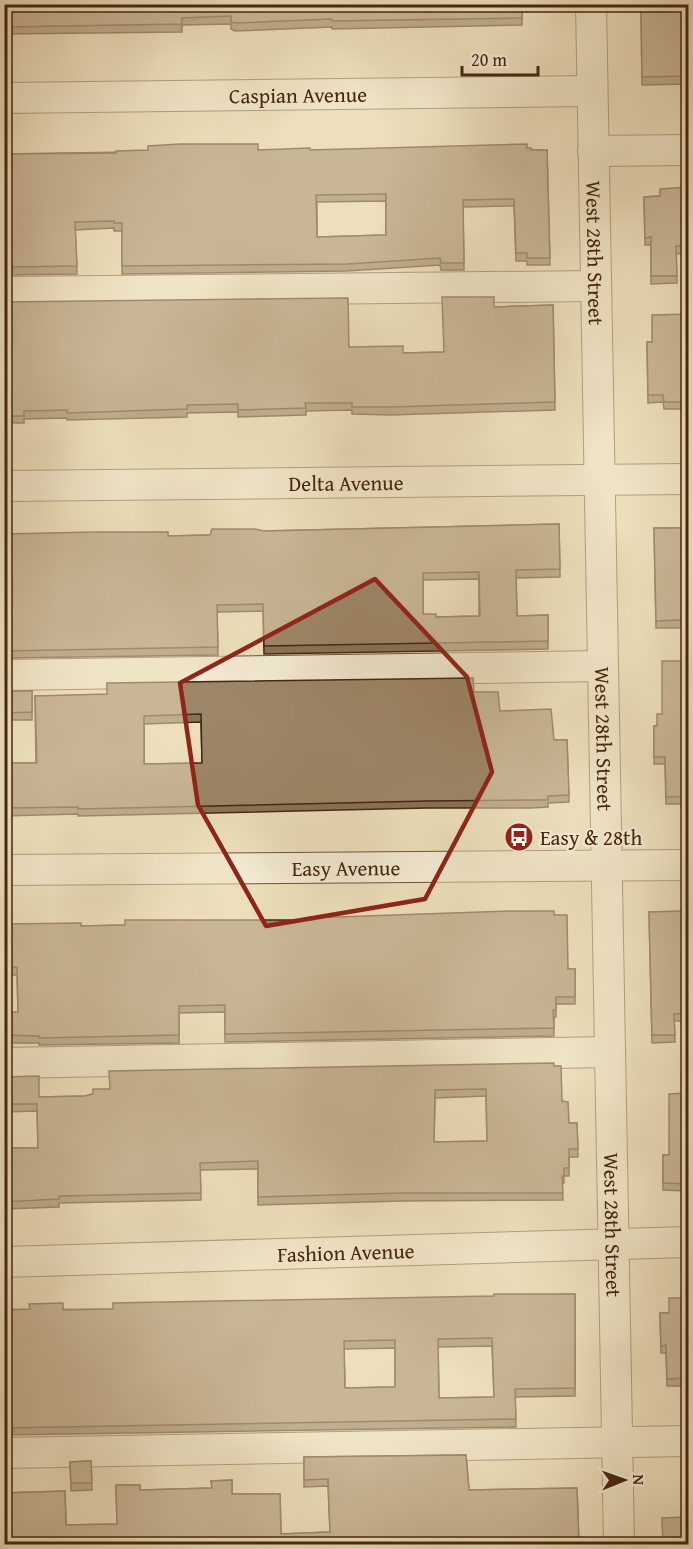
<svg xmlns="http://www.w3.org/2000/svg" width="693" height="1549" font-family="'Gentium Book Plus',serif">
	<rect width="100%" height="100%" fill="#eddfbc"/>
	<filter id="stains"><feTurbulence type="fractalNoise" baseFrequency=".00333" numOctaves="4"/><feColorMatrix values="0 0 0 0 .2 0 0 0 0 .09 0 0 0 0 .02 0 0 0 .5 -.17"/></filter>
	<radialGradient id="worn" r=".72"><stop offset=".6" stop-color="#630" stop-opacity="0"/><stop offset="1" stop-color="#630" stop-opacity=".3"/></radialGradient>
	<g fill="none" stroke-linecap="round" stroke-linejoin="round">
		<!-- minor casing -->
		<g stroke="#70543a" stroke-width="32">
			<g id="minor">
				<path id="s1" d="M591 4 619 1544"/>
				<path id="s2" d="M4 98 592 91"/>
				<polyline points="593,151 688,150"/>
				<polyline points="4,292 596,286"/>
				<path id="s3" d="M4 486 688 479"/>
				<polyline points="4,675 603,666"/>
				<path id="s4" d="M4 870 688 865"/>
				<polyline points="4,1063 610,1052"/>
				<path id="s5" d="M4 1262 688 1242"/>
				<polyline points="4,1453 688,1441"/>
			</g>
		</g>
		<!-- minor -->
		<use href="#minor" stroke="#f3ead3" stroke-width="30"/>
	</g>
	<!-- wall -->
	<g fill="#877359" stroke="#46260e" stroke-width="1.5" fill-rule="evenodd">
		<polygon points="4,4 536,4 536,6 525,6 525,11 522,11 522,25 332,29 332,27 235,31 231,29 231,24 182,25 182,32 4,34"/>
		<polygon points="688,4 688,84 642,85 641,9"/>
		<path d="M527 148 531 150H547L550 265H527V261H516L514 206 463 207 464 270H441L440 265 347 271 122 274V231H114V228L75 230 77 274 4 275V154L258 150H310ZM386 201V235L317 237V202Z"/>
		<polygon points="688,187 688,253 676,254 677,283 651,284 651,245 645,245 644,197 660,196"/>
		<polygon points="4,302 349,347 403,353 443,352 494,307 553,305 555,410 391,415 352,414 352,410 306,411 306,415 238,417 238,412 187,413 187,417 67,420 67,418 24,419 24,423 4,423"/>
		<polygon points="688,314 688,409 664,409 663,402 648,403 647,342 652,342"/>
		<path d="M559 524 560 577 516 578 517 616 548 615V649L264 654 263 611 217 612 218 655 4 658V630H8L9 625V585H4V534L168 536 210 535 264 531ZM479 579V616L436 617 423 614V580Z"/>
		<polygon points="654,528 688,528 688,612 682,613 682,628 656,628"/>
		<polygon points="688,661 688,804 666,804 665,764 654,764 654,726 657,726"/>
		<rect x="4" y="691" width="28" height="29"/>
		<path d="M474 692 500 711 554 740H567L569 802 548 803V807L531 808H427L78 816V814L4 816V763H36L35 696ZM201 722 202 763 144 764V724Z"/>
		<polygon points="688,911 688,1021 674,1021 675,1042 652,1043 649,912"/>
		<polygon points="554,915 568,969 575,969 575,1004 556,1004 556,1017 554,1017 554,1036 225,1042 225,1012 179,1013 179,1043 39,1045 39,1043 4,1043 4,1013 18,1012 17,975 4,975 4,924 81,926"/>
		<path d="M554 1066 562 1101 569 1123H577L578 1157H569V1176H564V1183L562 1184 563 1200 402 1201 258 1205V1169L200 1170 201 1200 59 1203V1207L4 1209V1148H38L37 1111 4 1112V1077L39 1097 85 1096 110 1089ZM486 1096 487 1141 434 1142 435 1098Z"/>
		<polygon points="688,1093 688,1191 663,1190 663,1155 669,1155"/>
		<path d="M575 1294V1396L515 1397 516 1427 4 1435V1310L113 1309ZM492 1346 494 1397 439 1398 438 1347ZM395 1348V1387L345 1388 344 1349Z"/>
		<polygon points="688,1298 688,1401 685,1402 685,1386 667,1386 666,1353 661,1353 660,1313 669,1313"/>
		<polygon points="466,1455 469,1490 577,1488 579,1545 4,1545 4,1493 65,1491 66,1525 117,1524 116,1485 140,1485 140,1490 212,1488 211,1481 232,1480 232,1494 280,1494 281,1534 330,1532 328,1486 304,1487 304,1457"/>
		<polygon points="91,1461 92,1490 71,1491 70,1462"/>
	</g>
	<!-- building -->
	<g fill="#9d8668" stroke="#46260e" stroke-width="1.5" fill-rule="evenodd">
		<polygon points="4,4 522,4 522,18 332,21 332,19 235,23 231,22 231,16 182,18 182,24 4,27"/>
		<polygon points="647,4 688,4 688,76 642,77 641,9 647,9"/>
		<path d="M180 144H258V150L310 148V150L527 144V148H531V150H547L550 258H527V253H516L514 199 463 200 464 263H441L440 258 347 264 122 266V223H114V221L75 222 77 266 4 267V154L116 153V151L148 150V146ZM386 194V235L317 237 316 195Z"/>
		<polygon points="688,187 688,246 676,246 677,276 651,276 651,237 645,238 644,197 660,196 660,189"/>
		<polygon points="442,297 494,297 494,307 553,305 555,402 391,407 352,407 352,403 305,403 306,408 238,410 238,404 187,405 187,409 67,413 67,410 24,411 24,416 4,416 4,302 348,298 349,347 403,346 403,353 444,352"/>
		<polygon points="688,314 688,402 664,402 663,395 648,395 647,342 652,342 652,315"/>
		<path d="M559 524 560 569 516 570 517 616 548 615V641L264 646 263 604 217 605 218 647 4 651V630H8L7 625H9V578H4V534L95 532H168V536L210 535 212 529H255L264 531ZM479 572 480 616 436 617V614H423V573Z"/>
		<polygon points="654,528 688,528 688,605 682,605 682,620 656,621"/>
		<polygon points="662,661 688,661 688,796 666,797 665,757 654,757 654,726 657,726 657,714 662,714"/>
		<path d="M473 678 474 692H498L500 711 551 709 554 740H567L569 795 548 796V800H531L427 801 78 809V807L4 808V763H37L35 696 107 694V683ZM201 714 202 763 144 764V716Z"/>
		<polygon points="4,691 32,691 32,712 4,713"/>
		<polygon points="511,911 554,911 554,915 567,915 568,969 575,969 575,997 556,997 556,1010 553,1010 554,1028 225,1034 225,1005 179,1006 179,1035 39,1038 39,1036 4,1035 4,1013 18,1012 17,967 4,968 4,924 81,923 81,926 125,925 125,920 313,920 313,918 365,916"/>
		<polygon points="688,911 688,1013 674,1014 675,1035 652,1035 649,912"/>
		<path d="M554 1063V1066H561L562 1101 568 1102 569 1123H577L578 1149H569V1168H564V1176H562L563 1193H402L258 1197V1161L200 1163 201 1193 59 1196V1199L4 1202V1148H38L37 1104H4V1077L39 1076V1097L85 1096 93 1094V1089H110L109 1071ZM486 1089 487 1141 434 1142 435 1090Z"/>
		<polygon points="688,1093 688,1184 663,1183 663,1155 669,1155 669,1094"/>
		<path d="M494 1294H575V1388L515 1389 516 1419 4 1428V1310L30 1309 29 1304 63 1303V1310L113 1309V1303L494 1296ZM492 1338 494 1397 439 1398 438 1339ZM395 1340V1387L345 1388 344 1341Z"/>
		<polygon points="669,1298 688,1298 688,1394 685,1394 685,1378 667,1379 666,1345 661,1346 660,1313 669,1313"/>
		<polygon points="466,1455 469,1490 577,1488 579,1545 4,1545 4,1493 65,1491 66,1525 117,1524 116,1485 140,1485 140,1490 212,1488 211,1481 232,1480 232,1494 280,1494 281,1534 330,1532 328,1479 304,1480 304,1457"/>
		<polygon points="91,1461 92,1483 71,1483 70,1462"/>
		<polygon points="687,1481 688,1481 688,1545 663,1545 662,1518 687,1517"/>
	</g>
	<!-- marked area -->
	<path d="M0 0H693V1549H0ZM375 579 467 677 492 772 425 899 266 926 198 805 180 683Z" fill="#eddfbc" fill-opacity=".55" fill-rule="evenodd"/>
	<path fill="none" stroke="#8f2418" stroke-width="4.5" stroke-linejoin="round" d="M375 579 467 677 492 772 425 899 266 926 198 805 180 683Z"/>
	<!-- icons -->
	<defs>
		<g id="bus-disc" transform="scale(1.5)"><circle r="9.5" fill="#8f2418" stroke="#f3ead3"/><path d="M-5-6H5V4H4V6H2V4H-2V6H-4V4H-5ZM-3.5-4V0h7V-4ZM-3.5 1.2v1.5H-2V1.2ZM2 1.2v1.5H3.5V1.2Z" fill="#fff"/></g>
	</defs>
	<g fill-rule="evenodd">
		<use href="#bus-disc" x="519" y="837"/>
	</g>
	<g text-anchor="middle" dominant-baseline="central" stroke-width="4.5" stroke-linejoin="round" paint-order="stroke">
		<!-- street labels -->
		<g font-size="21" fill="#46260e" stroke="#f3ead3">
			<text stroke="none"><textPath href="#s2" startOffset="294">Caspian Avenue</textPath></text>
			<text stroke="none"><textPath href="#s1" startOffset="249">West 28th Street</textPath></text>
			<text stroke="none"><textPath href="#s3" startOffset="342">Delta Avenue</textPath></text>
			<text stroke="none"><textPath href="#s1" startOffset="735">West 28th Street</textPath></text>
			<text stroke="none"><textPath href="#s4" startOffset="342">Easy Avenue</textPath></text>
			<text stroke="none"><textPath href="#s1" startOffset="1221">West 28th Street</textPath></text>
			<text stroke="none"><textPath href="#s5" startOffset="342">Fashion Avenue</textPath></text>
		</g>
		<!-- poi labels -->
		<g font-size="21" fill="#46260e" stroke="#f3ead3" text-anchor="start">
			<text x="540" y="837">Easy &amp; 28th</text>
		</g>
	</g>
	<!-- margin -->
	<rect width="693" height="1549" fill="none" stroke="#eddfbc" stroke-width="24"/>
	<rect x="6" y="6" width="681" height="1537" fill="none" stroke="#46260e" stroke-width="3"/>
	<rect x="12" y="12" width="669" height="1525" fill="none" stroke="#46260e" stroke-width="1.5"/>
	<!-- north arrow -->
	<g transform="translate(624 1480) rotate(89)" stroke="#f3ead3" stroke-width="4.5" paint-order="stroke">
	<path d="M0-4.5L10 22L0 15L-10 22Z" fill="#46260e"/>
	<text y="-9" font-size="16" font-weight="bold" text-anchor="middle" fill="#46260e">N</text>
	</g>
	<!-- scale -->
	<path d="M462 66v9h76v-9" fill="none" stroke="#46260e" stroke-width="3"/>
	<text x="471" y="66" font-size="18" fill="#46260e" stroke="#f3ead3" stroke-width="4.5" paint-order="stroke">20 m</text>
	<rect width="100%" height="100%" filter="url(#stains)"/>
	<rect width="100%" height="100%" fill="url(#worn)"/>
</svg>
